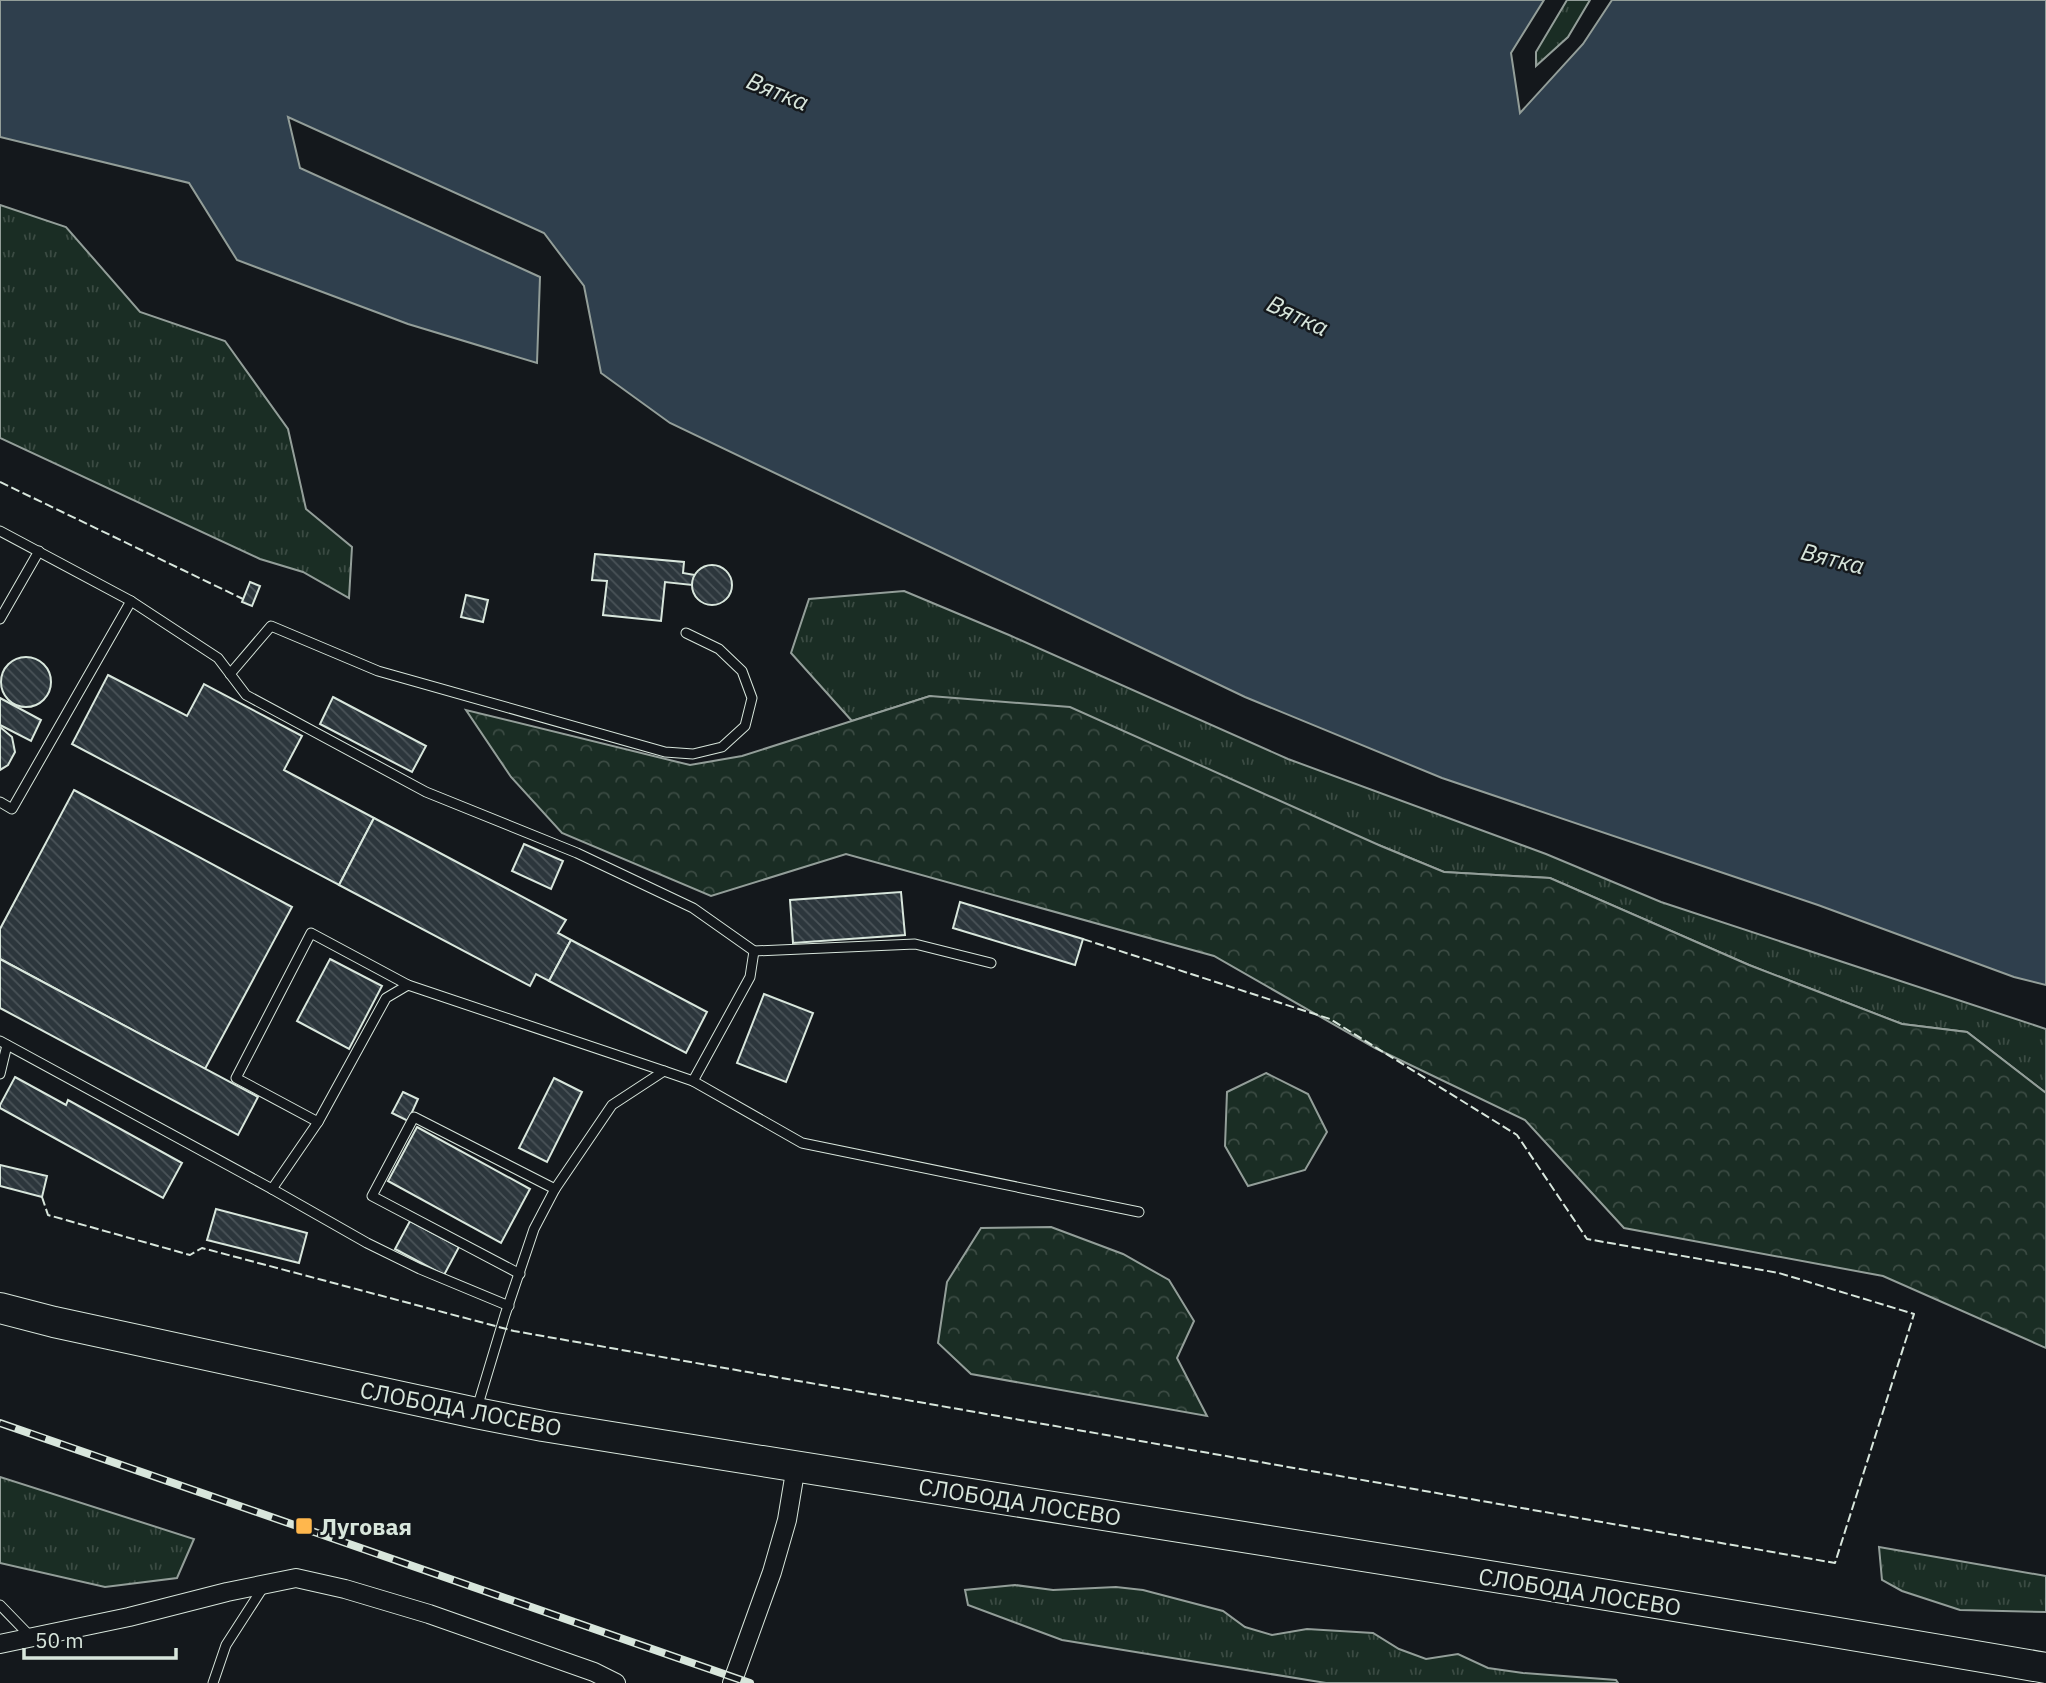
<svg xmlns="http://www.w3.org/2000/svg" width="2046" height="1683" font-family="'IBM Plex Sans',sans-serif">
	<defs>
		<pattern id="grass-tufts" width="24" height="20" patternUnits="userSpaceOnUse" patternTransform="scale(1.75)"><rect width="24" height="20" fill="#1a2d24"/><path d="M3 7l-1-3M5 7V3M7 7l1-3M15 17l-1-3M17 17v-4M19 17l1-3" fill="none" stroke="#3b4b43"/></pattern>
		<pattern id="forest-crowns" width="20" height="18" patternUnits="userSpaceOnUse" patternTransform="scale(1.75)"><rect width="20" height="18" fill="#1a2d24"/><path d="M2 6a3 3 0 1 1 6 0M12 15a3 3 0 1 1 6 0" fill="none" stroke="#3b4b43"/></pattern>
		<pattern id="building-back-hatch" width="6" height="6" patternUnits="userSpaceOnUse" patternTransform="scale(1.75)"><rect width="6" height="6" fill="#2c363c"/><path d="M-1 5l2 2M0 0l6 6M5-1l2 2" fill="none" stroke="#4a5358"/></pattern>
	</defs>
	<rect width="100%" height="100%" fill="#14181c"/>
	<!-- grass -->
	<g fill="url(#grass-tufts)" stroke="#939e99" stroke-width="2">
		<polygon points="1567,0 1590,0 1568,37 1536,66 1536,52"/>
		<polygon points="0,205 66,227 140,312 225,341 288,429 306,509 352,547 349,598 303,572 260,559 0,438"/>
		<polygon points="904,591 1009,635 1288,759 1546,854 1661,902 2046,1029 2046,1093 1967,1032 1902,1024 1749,965 1550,878 1444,872 1381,846 930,696 852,721 791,653 809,599"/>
		<polygon points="0,1477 194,1539 177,1578 105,1587 0,1563"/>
		<polygon points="1879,1547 2046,1576 2046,1612 1960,1610 1902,1591 1882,1580"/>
		<polygon points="1015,1585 1053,1590 1116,1587 1143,1590 1223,1611 1245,1627 1272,1635 1307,1629 1373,1633 1399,1649 1426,1659 1458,1654 1488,1668 1523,1673 1616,1680 1618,1683 1326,1683 1062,1640 968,1605 965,1590"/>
	</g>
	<!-- forest -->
	<g fill="url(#forest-crowns)" stroke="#939e99" stroke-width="2">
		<polygon points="930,696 1070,707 1381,846 1444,872 1550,878 1749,965 1902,1024 1967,1032 2046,1093 2046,1348 1883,1276 1624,1228 1525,1120 1375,1048 1214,956 846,854 711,896 562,833 511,777 466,710 690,765 742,756"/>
		<polygon points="1266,1073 1308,1094 1327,1132 1305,1170 1248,1186 1225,1146 1227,1092"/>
		<polygon points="1051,1227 1123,1254 1169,1280 1194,1321 1177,1358 1207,1416 971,1374 938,1343 947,1282 981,1228"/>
	</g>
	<!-- water -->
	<polygon fill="#2f3f4d" stroke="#939e99" stroke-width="2" points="0,0 1544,0 1511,53 1520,113 1583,44 1612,0 2046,0 2046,985 2014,977 1818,905 1442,778 1245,697 670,423 601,373 584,286 544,233 288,117 300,168 540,277 537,363 408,324 237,260 189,183 0,137"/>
	<!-- building -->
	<g fill="url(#building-back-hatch)" stroke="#d8e6dc" stroke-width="2">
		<polygon points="595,554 684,562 683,573 695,575 692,585 665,582 661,621 603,615 607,581 592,580"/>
		<circle cx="712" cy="585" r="20"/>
		<polygon points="250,582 260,586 252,606 242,602"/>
		<polygon points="466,595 488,600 483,622 461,617"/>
		<circle cx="26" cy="682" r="25"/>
		<polygon points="108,675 187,716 204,684 302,736 284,770 374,818 339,885 72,744"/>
		<polygon points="333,697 426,746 412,772 320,724"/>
		<polygon points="0,698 41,720 31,741 0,725"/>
		<polygon points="0,727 12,737 15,752 8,765 0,770"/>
		<polygon points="74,790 292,907 205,1069 0,959 0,929"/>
		<polygon points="374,818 566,920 558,933 571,940 549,981 536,974 530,986 339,885"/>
		<polygon points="524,844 563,861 551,889 512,871"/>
		<polygon points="901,892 905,935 793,943 790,900"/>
		<polygon points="960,902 1083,939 1075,965 953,928"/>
		<polygon points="571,940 707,1012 686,1053 549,981"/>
		<polygon points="0,959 258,1097 238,1135 0,1008"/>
		<polygon points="330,959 382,986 349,1049 297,1021"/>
		<polygon points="764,994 813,1013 786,1082 737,1063"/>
		<polygon points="15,1077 66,1105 68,1100 182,1163 163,1198 0,1108 0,1105"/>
		<polygon points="554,1078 582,1092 547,1162 519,1148"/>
		<polygon points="403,1092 418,1099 408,1121 392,1113"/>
		<polygon points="417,1127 530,1189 501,1243 388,1181"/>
		<polygon points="0,1165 47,1176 42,1197 0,1186"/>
		<polygon points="216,1209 307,1233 299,1263 207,1240"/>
		<polygon points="410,1221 459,1247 444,1275 395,1249"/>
	</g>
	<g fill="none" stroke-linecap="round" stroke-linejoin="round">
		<!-- service casing -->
		<g stroke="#d8e6dc" stroke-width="11">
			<g id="service">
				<polyline points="0,531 131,601 218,658 246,695 426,792 577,853 693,908 754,951 750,977 693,1081 664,1071 612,1105 555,1189 534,1229 505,1315 477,1408"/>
				<polyline points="0,619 39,551"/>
				<polyline points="230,674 271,626 378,671 665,752 693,754 722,747 745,726 752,698 742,671 719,649 686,633"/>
				<polyline points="0,802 12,809 131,601"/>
				<polyline points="754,951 915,944 991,963"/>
				<polyline points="0,1041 272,1189 318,1122 386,998 408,985 664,1071"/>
				<polyline points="0,1074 7,1045"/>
				<polyline points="693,1081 802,1143 1139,1212"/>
				<polyline points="318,1122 236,1078 311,933 408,985"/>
				<polyline points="272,1189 367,1243 420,1269 509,1306"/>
				<polyline points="520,1274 372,1196 414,1117 555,1189"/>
				<polyline points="0,1605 31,1637"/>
				<polyline points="213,1683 226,1645 264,1586"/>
			</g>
		</g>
		<!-- minor casing -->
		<g stroke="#d8e6dc" stroke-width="20">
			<g id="minor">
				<polyline points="0,1644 129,1617 227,1592 296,1578 345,1589 429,1614 594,1672 616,1683"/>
				<polyline points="732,1683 772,1572 787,1520 796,1466"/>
			</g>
		</g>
		<!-- primary casing -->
		<g stroke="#d8e6dc" stroke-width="32">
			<path id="primary" d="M0 1308 54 1322 476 1413 543 1426C1044 1507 1546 1582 2046 1668"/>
		</g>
		<!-- service -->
		<use href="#service" stroke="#14181c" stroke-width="9"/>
		<!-- minor -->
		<use href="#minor" stroke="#14181c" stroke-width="18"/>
		<!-- primary -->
		<use href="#primary" stroke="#14181c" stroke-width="30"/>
		<!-- rail casing -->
		<g stroke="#d8e6dc" stroke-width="8">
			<polyline id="rail" points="0,1423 750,1683"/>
		</g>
		<!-- rail -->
		<use href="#rail" stroke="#14181c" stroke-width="5" stroke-dasharray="16" stroke-linecap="butt"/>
		<!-- fence -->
		<g stroke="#d8e6dc" stroke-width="2" stroke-dasharray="9 3.5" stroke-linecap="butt">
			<polyline points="0,482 243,599"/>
			<polyline points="42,1197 48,1215 190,1255 202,1248 514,1331 1835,1563 1914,1314 1779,1273 1587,1239 1517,1135 1330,1019 1083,939"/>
		</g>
	</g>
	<!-- markers -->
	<rect fill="#ffb74d" stroke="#14181c" stroke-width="2.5" x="295" y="1517" width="18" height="18" rx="3.5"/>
	<g text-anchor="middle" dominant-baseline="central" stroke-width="5" stroke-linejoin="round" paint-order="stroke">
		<!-- street labels -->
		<g font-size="23" fill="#d8e6dc" stroke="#14181c">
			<text transform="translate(461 1408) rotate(11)">СЛОБОДА ЛОСЕВО</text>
			<text transform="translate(1020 1501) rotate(9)">СЛОБОДА ЛОСЕВО</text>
			<text transform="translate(1580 1591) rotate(9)">СЛОБОДА ЛОСЕВО</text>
		</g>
		<!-- poi labels -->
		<g font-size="23" font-weight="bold" fill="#d8e6dc" stroke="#14181c" text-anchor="start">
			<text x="320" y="1526">Луговая</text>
		</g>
		<!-- water labels -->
		<g font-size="24" font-style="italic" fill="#d8e6dc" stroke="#14181c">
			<text transform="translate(778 91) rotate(22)">Вятка</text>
			<text transform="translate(1298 315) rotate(25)">Вятка</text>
			<text transform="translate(1833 558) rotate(14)">Вятка</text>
		</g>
	</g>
	<!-- scale -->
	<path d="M24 1648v10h152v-10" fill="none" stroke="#d8e6dc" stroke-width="3.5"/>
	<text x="35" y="1648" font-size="21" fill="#d8e6dc" stroke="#14181c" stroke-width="5" paint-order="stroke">50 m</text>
</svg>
